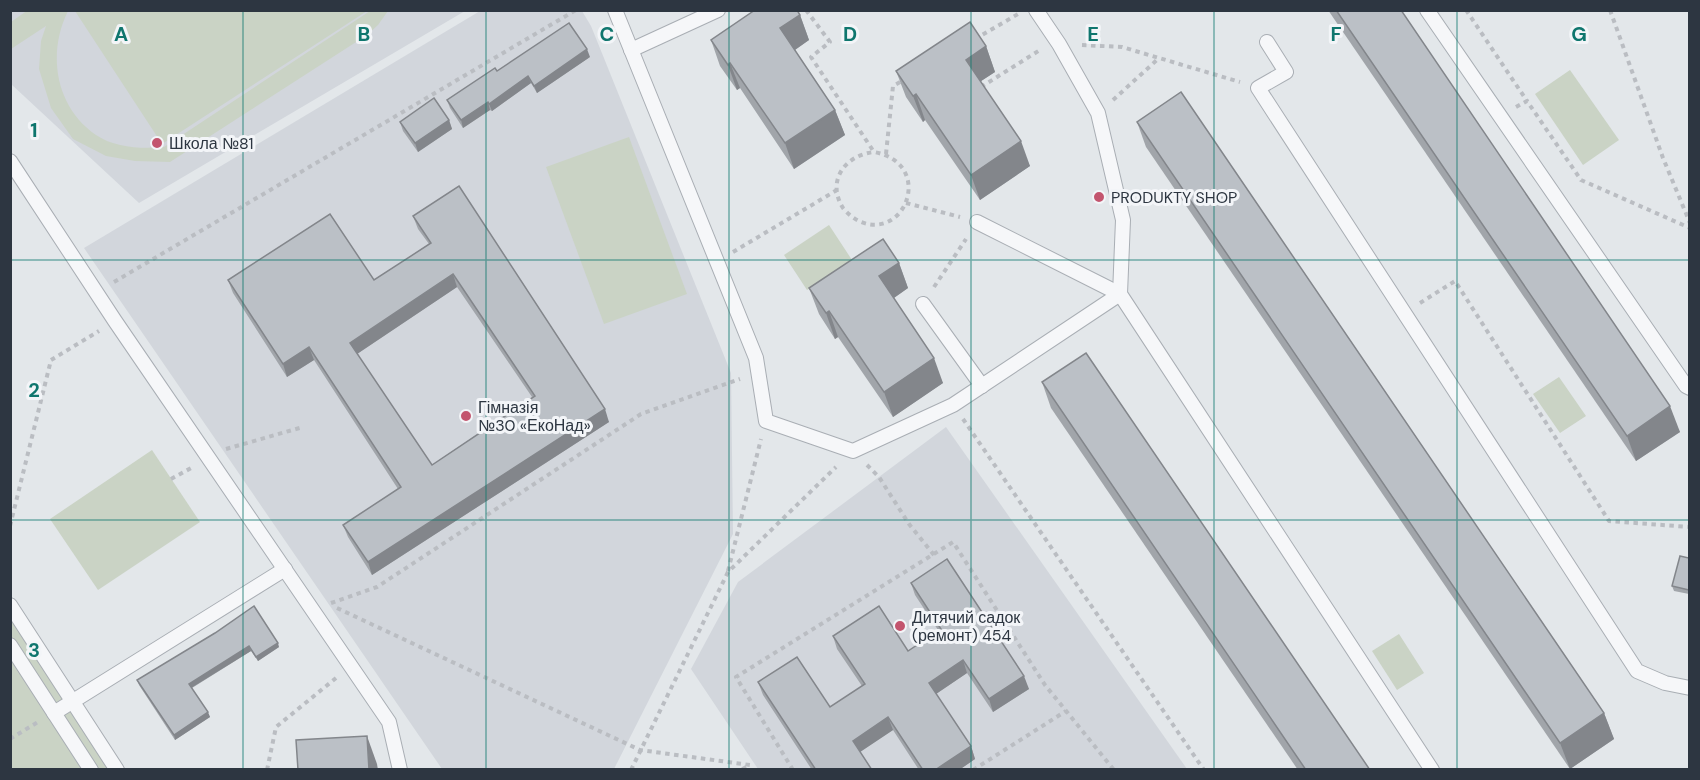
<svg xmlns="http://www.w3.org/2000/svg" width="1700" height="780" font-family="'DM Sans',sans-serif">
	<rect width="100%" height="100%" fill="#e3e7ea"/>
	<!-- built -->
	<g fill="#d2d6dc">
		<polygon points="10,11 465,11 139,203 11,84"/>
		<polygon points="480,11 582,11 591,26 731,373 733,534 614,769 442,769 84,248"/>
		<polygon points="946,427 1187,769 758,769 691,669 738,582"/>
	</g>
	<!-- green -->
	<g fill="#cad3c5">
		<path d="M28 10 68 11C47 53 55 107 96 135 115 148 142 149 164 147L370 11H388L378 25 367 35 170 162 135 161 106 156 73 139 51 108 39 69 41 41 46 26 11 49V22Z"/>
		<polygon points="75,11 367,11 162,144"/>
		<polygon points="1570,70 1619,140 1583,165 1535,94"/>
		<polygon points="629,137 687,294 604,324 546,167"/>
		<polygon points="829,225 852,260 807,290 784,255"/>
		<polygon points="1559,377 1586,416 1560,433 1533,394"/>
		<polygon points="152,450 200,522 98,590 50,519"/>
		<polygon points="10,599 118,769 11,769"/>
		<polygon points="1399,634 1424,673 1397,690 1372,651"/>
	</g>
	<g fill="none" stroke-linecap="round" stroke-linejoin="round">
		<!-- service casing -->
		<g stroke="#a9aeb4" stroke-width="16">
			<g id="service">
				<polyline points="615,10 756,358 766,421 853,451 953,405 1120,294 977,222"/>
				<polyline points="1036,10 1059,44 1098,113 1123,220 1120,294 1432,770"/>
				<polyline points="1427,10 1686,386 1690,388"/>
				<polyline points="1267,42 1286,72 1258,88 1637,671 1665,683 1690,688"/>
				<polyline points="631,50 718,10"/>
				<polyline points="10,161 115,321 389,722 400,770"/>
				<polyline points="923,304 982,386"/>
				<polyline points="10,605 117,770"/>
				<polyline points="10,645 91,770"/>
				<polyline points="54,713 285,569"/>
			</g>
		</g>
		<!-- path -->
		<g stroke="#babdc2" stroke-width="4" stroke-dasharray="4.5 4.5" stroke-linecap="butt">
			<path d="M806 10 830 42 811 57 874 152C934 163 907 240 861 222 854 219 848 214 843 208 826 181 845 155 874 152"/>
			<polyline points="1466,10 1527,101"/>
			<polyline points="1610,10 1663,158 1690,223"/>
			<polyline points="975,39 1018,14"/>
			<polyline points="1082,45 1122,47 1240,82"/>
			<polyline points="981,87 1040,50"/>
			<polyline points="1113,100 1158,59"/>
			<polyline points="1516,107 1527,101 1581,180 1690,228"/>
			<polyline points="886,154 893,86 904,80"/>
			<polyline points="906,203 960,217"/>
			<polyline points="733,252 837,190"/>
			<polyline points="114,282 576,10"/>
			<polyline points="934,287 966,239"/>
			<polyline points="1420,303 1455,281 1609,521 1690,527"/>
			<polyline points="963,419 1204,770"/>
			<polyline points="226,449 303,427"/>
			<polyline points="867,465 879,477 909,524 934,555"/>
			<polyline points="171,479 193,467"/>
			<polyline points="10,526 51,360 99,331"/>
			<polyline points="728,571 761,439"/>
			<polyline points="331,603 377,587 641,414 740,379"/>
			<polyline points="337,608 640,750 750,765 741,770"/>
			<polyline points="10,739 38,722"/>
			<polyline points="267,770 276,727 336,678"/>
			<polyline points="631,770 728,572 836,467"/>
			<polyline points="793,770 736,677 953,542 1045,685 1114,770"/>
			<polyline points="973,770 1066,711"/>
		</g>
		<!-- service -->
		<use href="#service" stroke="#f6f7f9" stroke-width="14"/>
	</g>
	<!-- wall -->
	<g fill="#a1a5aa" fill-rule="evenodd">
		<polygon points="1328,10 1401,10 1680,432 1636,461"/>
		<polygon points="800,15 809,40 795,50 835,110 845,135 794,169 740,88 737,90 720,66 711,40"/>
		<polygon points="986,46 995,72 981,81 1030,166 980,200 925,120 923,122 906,97 896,71"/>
		<polygon points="590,57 537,93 531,83 492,111 490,110 463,128 450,108 447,100"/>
		<polygon points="449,120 452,129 418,152 403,131 400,122"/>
		<polygon points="1137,122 1604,713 1614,739 1570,769 1146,147"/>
		<path d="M413 216 609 422 372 575 348 537 343 525 398 489 314 360 287 377 233 293 228 280H374L429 244 418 229ZM457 287 532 397 432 465 357 354Z"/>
		<polygon points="899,263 908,288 894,298 943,383 893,417 838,337 835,339 819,314 809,288"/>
		<polygon points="1042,382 1370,770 1298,770 1051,408"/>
		<polygon points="1689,558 1689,594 1674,591 1672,586"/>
		<polygon points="911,583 1029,689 993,712 967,673 936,694 971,746 975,759 959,770 919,770 893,730 860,752 872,770 812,770 763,695 758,682 830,707 862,686 837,649 833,636 908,651 938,630 915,595"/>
		<polygon points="215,633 279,647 258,661 251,651 192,688 210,717 175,740 139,685 137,680"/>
	</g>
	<!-- shaded-wall -->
	<g fill="#83868b">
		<polygon points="800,15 809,40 789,54 780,28"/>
		<polygon points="986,46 995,72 975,85 966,60"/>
		<polygon points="587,49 590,57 537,93 534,86"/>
		<polygon points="730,63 740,88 737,90 728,65"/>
		<polygon points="528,76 531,83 492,111 489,104"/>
		<polygon points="916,94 925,120 923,122 913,96"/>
		<polygon points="488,102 490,110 463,128 461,120"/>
		<polygon points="835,110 845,135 794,169 785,143"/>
		<polygon points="449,120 452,129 418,152 415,143"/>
		<polygon points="1021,141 1030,166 980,200 971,175"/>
		<polygon points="899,263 908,288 888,302 879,276"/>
		<polygon points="453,274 457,287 354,356 350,343"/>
		<polygon points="829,311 838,337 835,339 826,313"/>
		<polygon points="309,347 314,360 287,377 283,364"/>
		<polygon points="934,358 943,383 893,417 884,392"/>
		<polygon points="1670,406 1680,432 1636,461 1627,436"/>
		<polygon points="605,409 609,422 372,575 368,562"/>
		<polygon points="278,643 279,647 258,661 256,657"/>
		<polygon points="249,646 251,651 191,688 189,684"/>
		<polygon points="963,660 967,673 933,696 929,683"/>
		<polygon points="1024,676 1029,689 993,712 989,699"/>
		<polygon points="208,712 210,717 175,740 174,735"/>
		<polygon points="1604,713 1614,739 1570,769 1560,743"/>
		<polygon points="888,717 893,730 857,754 853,741"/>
		<polygon points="367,736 377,764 378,770 369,770"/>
		<polygon points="971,746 975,759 959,770 935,770"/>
	</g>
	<!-- building -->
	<g fill="#bbc0c6" stroke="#83868b" stroke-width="1.5" fill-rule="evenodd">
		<polygon points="755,10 797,10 800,15 780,28 835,110 785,143 730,63 728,65 711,40"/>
		<polygon points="1336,10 1401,10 1670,406 1627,436"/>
		<polygon points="970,22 986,46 966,60 1021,141 971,175 916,94 913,96 896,71"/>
		<polygon points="569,23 587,49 534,86 528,76 489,104 488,102 461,120 447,100 495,68 497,71"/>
		<polygon points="1181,92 1604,713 1560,743 1137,122"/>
		<polygon points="434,98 449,120 415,143 400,122"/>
		<path d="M459 186 605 409 368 562 343 525 401 487 309 347 283 364 228 280 330 214 374 280 431 243 413 216ZM453 274 535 396 432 465 350 343Z"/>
		<polygon points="883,239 899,263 879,276 934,358 884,392 829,311 826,313 809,288"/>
		<polygon points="1086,353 1370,770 1306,770 1042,382"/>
		<polygon points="1680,556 1689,558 1689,590 1672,586"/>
		<polygon points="947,559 1024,676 989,699 963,660 929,683 971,746 935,770 923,770 888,717 853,741 872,770 816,770 758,682 797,657 830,707 865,684 833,636 879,606 908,651 941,629 911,583"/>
		<polygon points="254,606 278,643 256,657 249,646 189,684 208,712 174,735 137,680 215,633"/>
		<polygon points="367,736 369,770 298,770 296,740"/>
	</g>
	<!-- grid -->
	<path fill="none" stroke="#0f766e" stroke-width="1.5" stroke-opacity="0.55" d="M243 10V770M486 10V770M729 10V770M971 10V770M1214 10V770M1457 10V770M10 260H1690M10 520H1690"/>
	<!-- markers -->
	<g fill="#c3556e" stroke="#f3f5f8" stroke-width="2">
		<circle cx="157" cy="143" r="6"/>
		<circle cx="1099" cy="197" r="6"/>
		<circle cx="466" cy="416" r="6"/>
		<circle cx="900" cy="626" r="6"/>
	</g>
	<g text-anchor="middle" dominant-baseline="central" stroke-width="6" stroke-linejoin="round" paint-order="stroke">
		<!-- poi labels -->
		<g font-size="16" fill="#2d3641" stroke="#f3f5f8" text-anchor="start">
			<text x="169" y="143">Школа №81</text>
			<text x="1111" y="197">PRODUKTY SHOP</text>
			<text x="478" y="407">Гімназія<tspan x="478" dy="18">№30 «ЕкоНад»</tspan></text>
			<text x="912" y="617">Дитячий садок<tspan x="912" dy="18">(ремонт) 454</tspan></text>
		</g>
	</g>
	<g font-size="20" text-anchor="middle" font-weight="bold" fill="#0f766e" stroke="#f3f5f8" stroke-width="6" stroke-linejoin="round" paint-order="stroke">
		<text x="121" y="41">A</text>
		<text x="364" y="41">B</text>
		<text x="607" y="41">C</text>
		<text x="850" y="41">D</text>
		<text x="1093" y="41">E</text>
		<text x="1336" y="41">F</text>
		<text x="1579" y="41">G</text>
		<text x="34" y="137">1</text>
		<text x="34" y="397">2</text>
		<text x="34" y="657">3</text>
	</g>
	<!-- border -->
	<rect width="1700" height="780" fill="none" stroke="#2d3641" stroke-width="24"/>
</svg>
